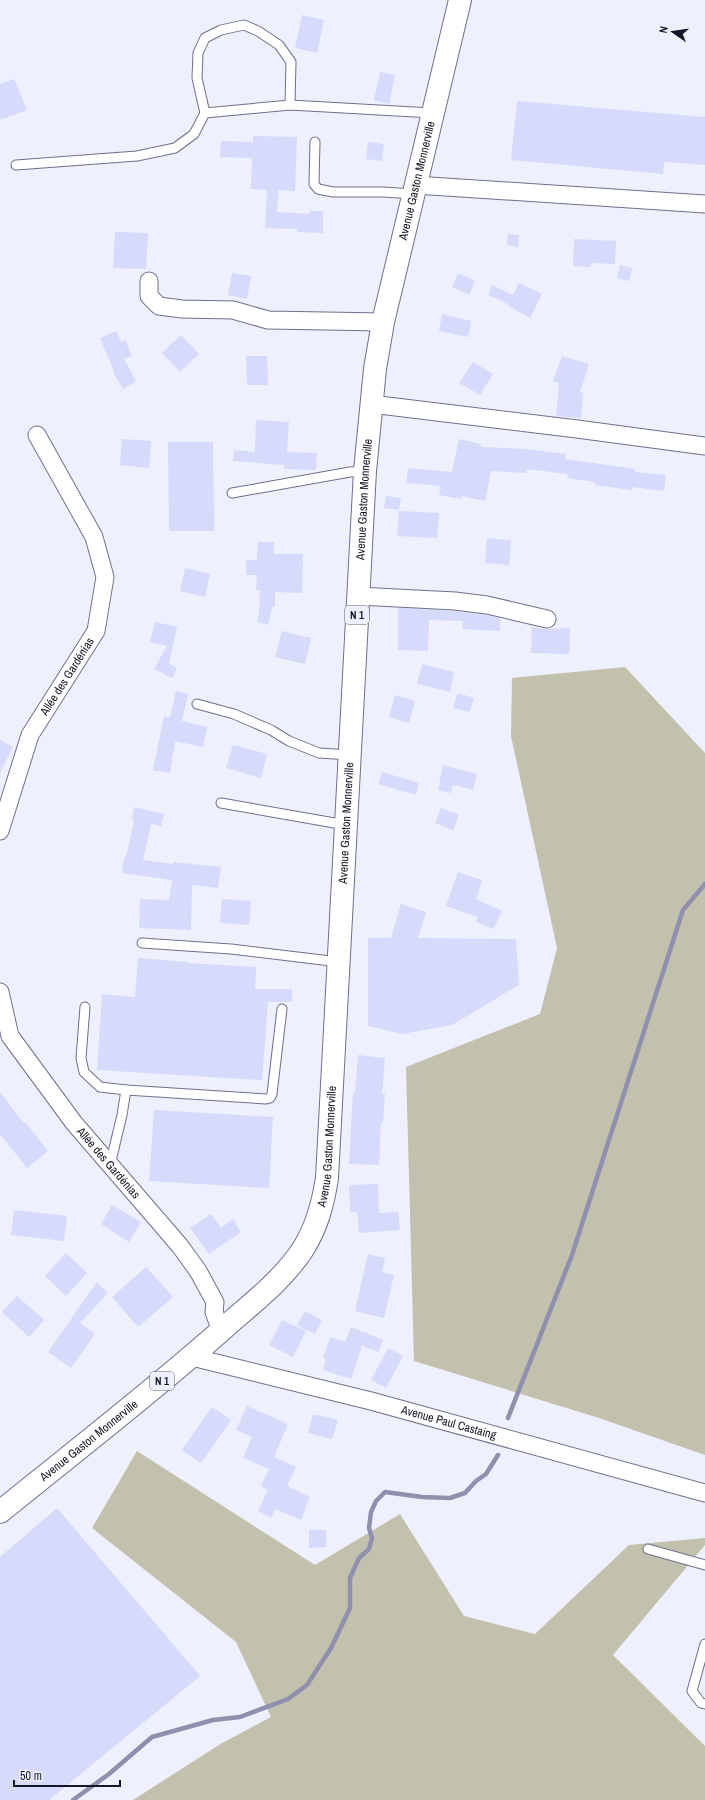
<svg xmlns="http://www.w3.org/2000/svg" width="705" height="1800" font-family="'Archivo Narrow',sans-serif">
	<rect width="100%" height="100%" fill="#eff0fe"/>
	<!-- green -->
	<g fill="#c2c1ad">
		<polygon points="625,667 705,753 705,1455 599,1418 414,1361 406,1067 540,1014 557,948 511,736 512,678"/>
		<polygon points="137,1451 315,1565 400,1514 464,1616 535,1634 629,1545 705,1538 705,1545 613,1655 705,1746 705,1800 133,1800 222,1743 271,1717 236,1642 92,1528"/>
	</g>
	<g fill="none" stroke-linecap="round" stroke-linejoin="round">
		<!-- stream -->
		<g stroke="#8e90ae" stroke-width="4.5">
			<polyline points="508,1418 572,1255 683,910 705,884"/>
			<polyline points="73,1800 109,1774 152,1737 213,1720 240,1717 288,1699 307,1685 331,1648 350,1608 350,1578 359,1558 369,1549 372,1538 369,1528 371,1512 376,1501 385,1492 422,1497 450,1498 465,1493 476,1481 486,1474 498,1455"/>
		</g>
	</g>
	<!-- building -->
	<g fill="#d6dafb">
		<polygon points="302,15 324,20 317,53 295,48"/>
		<polygon points="380,72 395,75 389,104 374,100"/>
		<polygon points="14,79 27,110 0,120 0,84"/>
		<polygon points="517,101 705,117 705,165 664,162 663,174 511,160"/>
		<polygon points="253,136 297,137 295,191 278,190 277,212 309,214 310,211 323,211 323,233 297,232 298,229 265,228 267,190 251,189 252,158 220,157 221,141 253,142"/>
		<polygon points="368,142 384,144 382,161 366,159"/>
		<polygon points="115,232 148,233 146,269 113,268"/>
		<polygon points="508,234 519,235 518,247 507,245"/>
		<polygon points="574,239 616,241 615,264 591,263 591,267 573,266"/>
		<polygon points="620,265 632,268 629,281 617,278"/>
		<polygon points="232,273 251,276 247,299 228,295"/>
		<polygon points="458,273 475,281 469,295 452,287"/>
		<polygon points="519,283 542,294 530,318 508,306 508,304 488,295 492,285 513,295"/>
		<polygon points="442,314 471,321 468,337 439,331"/>
		<polygon points="116,331 121,342 125,340 132,356 124,359 136,381 123,389 113,372 114,371 100,338"/>
		<polygon points="181,335 199,354 180,372 162,353"/>
		<polygon points="246,356 267,356 268,385 247,385"/>
		<polygon points="562,356 589,364 580,392 583,392 581,418 556,416 559,383 553,381"/>
		<polygon points="473,362 493,374 480,395 459,383"/>
		<polygon points="256,420 289,422 287,452 317,453 316,470 284,469 284,465 233,461 234,450 255,452"/>
		<polygon points="122,439 151,441 149,468 120,465"/>
		<polygon points="459,439 481,444 481,447 527,449 566,454 565,459 635,469 635,472 666,475 664,491 632,487 632,490 595,485 595,482 567,478 568,474 526,469 526,473 491,471 485,501 462,496 461,499 439,495 441,486 406,483 408,468 452,472"/>
		<polygon points="168,442 213,442 214,531 169,531"/>
		<polygon points="386,496 401,498 399,510 384,508"/>
		<polygon points="399,511 439,513 437,538 397,536"/>
		<polygon points="487,538 511,540 509,565 485,563"/>
		<polygon points="258,542 274,542 274,554 303,554 302,593 275,592 275,607 272,607 268,625 257,622 259,613 260,590 256,590 257,575 246,575 246,560 257,560"/>
		<polygon points="185,568 210,574 205,597 180,591"/>
		<polygon points="398,608 454,611 485,615 500,618 500,631 462,629 463,621 429,620 428,651 398,650"/>
		<polygon points="155,622 177,627 169,664 177,668 172,678 154,669 167,646 150,642"/>
		<polygon points="532,627 545,629 570,628 569,654 531,653"/>
		<polygon points="282,631 311,638 305,664 275,657"/>
		<polygon points="422,664 454,672 450,692 417,684"/>
		<polygon points="176,691 188,694 182,721 207,727 203,747 175,741 170,773 153,770 164,716 170,718"/>
		<polygon points="458,693 474,698 469,712 453,708"/>
		<polygon points="395,695 415,701 409,723 389,717"/>
		<polygon points="0,740 13,747 0,773"/>
		<polygon points="233,745 267,754 261,778 226,768"/>
		<polygon points="443,765 477,774 473,790 453,785 451,793 438,790"/>
		<polygon points="382,772 419,783 416,795 378,784"/>
		<polygon points="134,807 164,814 161,826 151,824 143,860 173,864 173,862 221,867 218,888 192,885 191,930 139,928 140,899 169,900 172,880 122,873 124,857 126,857 134,820 132,819"/>
		<polygon points="441,808 459,815 453,830 435,823"/>
		<polygon points="458,872 482,880 476,899 502,911 493,929 476,922 478,917 446,906"/>
		<polygon points="222,899 251,901 249,925 220,923"/>
		<polygon points="401,904 426,912 418,938 516,939 519,985 452,1025 402,1034 368,1026 368,938 391,938"/>
		<polygon points="138,958 187,962 187,963 256,967 255,989 292,989 292,1002 268,1002 262,1080 97,1070 102,994 135,997"/>
		<polygon points="358,1055 385,1058 382,1094 385,1094 383,1123 381,1122 379,1165 349,1164 353,1093 355,1093"/>
		<polygon points="0,1092 24,1124 25,1122 48,1151 27,1168 0,1134"/>
		<polygon points="154,1110 273,1117 269,1188 149,1181"/>
		<polygon points="378,1184 379,1213 398,1212 400,1230 359,1233 357,1212 350,1212 349,1185"/>
		<polygon points="112,1205 141,1222 129,1242 101,1224"/>
		<polygon points="14,1210 67,1216 64,1241 11,1235"/>
		<polygon points="211,1214 221,1228 233,1219 241,1232 209,1254 190,1228"/>
		<polygon points="66,1253 87,1273 66,1296 45,1276"/>
		<polygon points="368,1254 385,1258 382,1272 394,1275 384,1318 355,1311"/>
		<polygon points="146,1267 173,1297 138,1327 112,1297"/>
		<polygon points="97,1282 108,1293 80,1323 95,1334 71,1368 48,1352"/>
		<polygon points="17,1296 44,1320 29,1337 2,1312"/>
		<polygon points="305,1311 322,1320 315,1334 297,1325"/>
		<polygon points="282,1320 306,1331 293,1357 269,1345"/>
		<polygon points="351,1327 383,1340 378,1352 362,1346 351,1379 323,1370 326,1359 323,1358 330,1337 345,1342"/>
		<polygon points="388,1348 403,1356 386,1388 371,1380"/>
		<polygon points="247,1406 288,1424 274,1457 296,1467 287,1486 310,1497 301,1520 275,1509 271,1518 258,1511 268,1490 261,1486 269,1469 243,1458 252,1437 236,1430"/>
		<polygon points="212,1407 231,1420 201,1463 182,1450"/>
		<polygon points="313,1414 338,1420 332,1439 308,1433"/>
		<polygon points="57,1508 200,1676 49,1800 0,1800 0,1557"/>
		<polygon points="309,1530 326,1530 326,1547 309,1548"/>
	</g>
	<g fill="none" stroke-linecap="round" stroke-linejoin="round">
		<!-- lane casing -->
		<g stroke="#6d708d" stroke-width="11">
			<g id="lane">
				<polyline points="205,113 197,78 198,53 205,38 221,30 244,25 258,31 279,45 291,62 290,105"/>
				<polyline points="315,142 314,184 318,189 333,192 383,192 413,194"/>
				<polyline points="16,165 137,156 175,148 194,134 205,113 290,105 432,113"/>
				<polyline points="232,493 350,472 365,471"/>
				<polyline points="197,704 234,714 271,730 289,741 319,753 350,755"/>
				<polyline points="221,803 346,825"/>
				<polyline points="142,943 231,949 339,962"/>
				<polyline points="85,1007 81,1058 84,1072 100,1087 126,1090"/>
				<polyline points="110,1165 122,1115 126,1090 266,1099 270,1098 272,1094 282,1009"/>
				<polyline points="648,1549 705,1565"/>
				<polyline points="705,1644 692,1691 701,1703 705,1704"/>
			</g>
		</g>
		<!-- street casing -->
		<g stroke="#6d708d" stroke-width="19">
			<g id="street">
				<polyline points="415,185 705,204"/>
				<polyline points="149,281 149,296 159,306 182,309 233,310 268,320 383,322"/>
				<polyline points="371,404 577,429 705,446"/>
				<polyline points="358,596 455,601 487,605 547,619"/>
				<path id="s1" d="M0 831 30 735 96 631 105 577 94 537 37 435"/>
				<path id="s2" d="M0 992 10 1036 74 1123 180 1246 198 1271 215 1302 214 1312 221 1331"/>
				<path id="s3" d="M192 1357 371 1401 705 1493"/>
			</g>
		</g>
		<!-- primary casing -->
		<g stroke="#6d708d" stroke-width="24">
			<g id="primary">
				<path id="s4" d="M0 1512C75 1451 152 1392 224 1328 251 1304 283 1280 303 1249 317 1227 323 1204 327 1178L365 471 375 369 383 322 460 0"/>
			</g>
		</g>
		<!-- lane -->
		<use href="#lane" stroke="#fff" stroke-width="9"/>
		<!-- street -->
		<use href="#street" stroke="#fff" stroke-width="17"/>
		<!-- primary -->
		<use href="#primary" stroke="#fff" stroke-width="22"/>
	</g>
	<g text-anchor="middle" dominant-baseline="central" stroke-width="4" stroke-linejoin="round" paint-order="stroke">
		<!-- shield labels -->
		<g fill="#eff0fe" stroke="#575865" stroke-width="1">
			<rect x="345" y="606" width="24" height="18" rx="3"/>
			<rect x="150" y="1372" width="24" height="18" rx="3"/>
		</g>
		<g font-size="11" font-weight="bold" fill="#161723">
			<text x="357" y="615">N 1</text>
			<text x="162" y="1381">N 1</text>
		</g>
		<!-- street labels -->
		<g font-size="12" fill="#161723" stroke="#eff0fe">
			<text stroke="none"><textPath href="#s4" startOffset="1481">Avenue Gaston Monnerville</textPath></text>
			<text stroke="none"><textPath href="#s4" startOffset="1157">Avenue Gaston Monnerville</textPath></text>
			<text stroke="none"><textPath href="#s1" startOffset="170">Allée des Gardénias</textPath></text>
			<text stroke="none"><textPath href="#s4" startOffset="833">Avenue Gaston Monnerville</textPath></text>
			<text stroke="none"><textPath href="#s4" startOffset="509">Avenue Gaston Monnerville</textPath></text>
			<text stroke="none"><textPath href="#s2" startOffset="206">Allée des Gardénias</textPath></text>
			<text stroke="none"><textPath href="#s3" startOffset="265">Avenue Paul Castaing</textPath></text>
			<text stroke="none"><textPath href="#s4" startOffset="114">Avenue Gaston Monnerville</textPath></text>
		</g>
	</g>
	<!-- north arrow -->
	<g transform="translate(673 32) rotate(283)" stroke="#eff0fe" stroke-width="3" paint-order="stroke">
	<path d="M0-3L7 15L0 10L-7 15Z" fill="#161723"/>
	<text y="-6" font-size="11" font-weight="bold" text-anchor="middle" fill="#161723">N</text>
	</g>
	<!-- scale -->
	<path d="M14 1780v6h106v-6" fill="none" stroke="#161723" stroke-width="2"/>
	<text x="20" y="1780" font-size="12" fill="#161723" stroke="#eff0fe" stroke-width="3" paint-order="stroke">50 m</text>
</svg>
